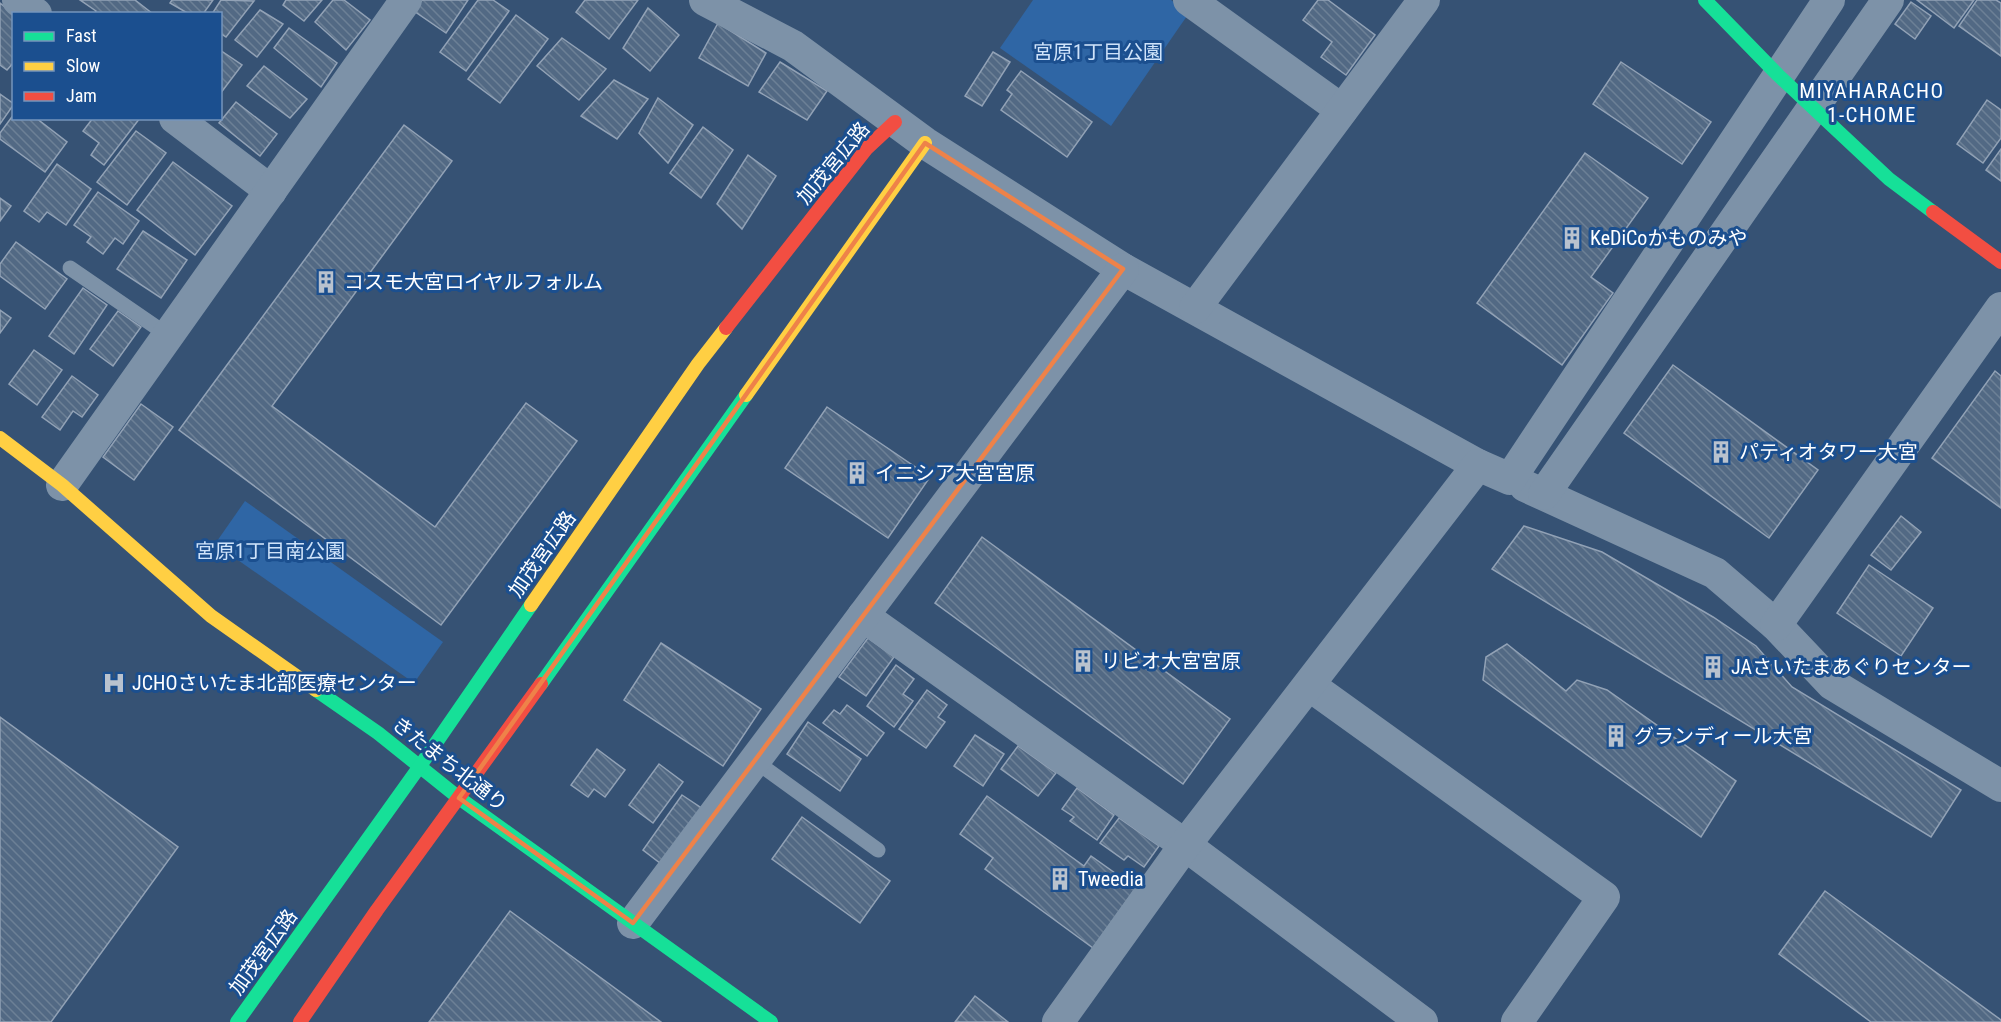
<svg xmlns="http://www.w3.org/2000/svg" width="2001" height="1022" font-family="'Roboto Condensed','Noto Sans JP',sans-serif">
	<defs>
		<pattern id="building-back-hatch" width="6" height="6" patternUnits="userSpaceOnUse" patternTransform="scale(1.5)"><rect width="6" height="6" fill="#526984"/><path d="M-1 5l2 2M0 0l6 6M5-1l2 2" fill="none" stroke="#6c8096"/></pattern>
	</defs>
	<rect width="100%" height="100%" fill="#365274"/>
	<!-- park -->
	<g fill="#2f66a5">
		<polygon points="1033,0 1171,0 1189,13 1111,126 1000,48"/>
		<polygon points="245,501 443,642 414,683 215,544"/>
	</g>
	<!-- building -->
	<g fill="url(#building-back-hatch)" stroke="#92a2b6" stroke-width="1.5">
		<polygon points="80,0 135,0 153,14 95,14 96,11"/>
		<polygon points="172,0 213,0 203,14 189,14 170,3"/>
		<polygon points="221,0 254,1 226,37 220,33 220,14 212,14"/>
		<polygon points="286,0 322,0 304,21 283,5"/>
		<polygon points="333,0 344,0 370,20 346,50 315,22"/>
		<polygon points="422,0 468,0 446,33 414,11"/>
		<polygon points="478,0 493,0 509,11 466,71 440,52"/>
		<polygon points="585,0 638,0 609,39 576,12"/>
		<polygon points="1318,0 1328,0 1375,35 1346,75 1321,57 1332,42 1303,20"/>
		<polygon points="1917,0 1974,0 1954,28"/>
		<polygon points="1977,0 1996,0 2001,3 2001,56 1959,26"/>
		<polygon points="1911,2 1931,16 1915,39 1895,24"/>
		<polygon points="0,3 14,14 14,62 7,70 0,65"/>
		<polygon points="648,8 679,35 650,71 623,48"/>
		<polygon points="260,10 283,24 257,57 235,40"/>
		<polygon points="516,15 548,39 500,103 468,79"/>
		<polygon points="718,23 766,53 748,86 699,58"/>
		<polygon points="289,28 337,63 321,87 274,48"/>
		<polygon points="562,38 606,69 579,100 537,66"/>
		<polygon points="220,50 242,65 220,94"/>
		<polygon points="993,52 1010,62 982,106 965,96"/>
		<polygon points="780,62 827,91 807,120 759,92"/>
		<polygon points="1621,62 1711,122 1682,164 1593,104"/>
		<polygon points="264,66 307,99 290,118 247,86"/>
		<polygon points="1021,71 1092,122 1067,157 1001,110 1012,94 1007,90"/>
		<polygon points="614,80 648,99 617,139 581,116"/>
		<polygon points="0,94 14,104 0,124"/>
		<polygon points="658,98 693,125 668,163 639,133"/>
		<polygon points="1987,100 2001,110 2001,138 1983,163 1957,144"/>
		<polygon points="236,102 277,134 260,156 219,123"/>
		<polygon points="14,114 14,118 36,118 67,142 45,172 0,139 0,133"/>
		<polygon points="93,118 140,118 104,165 91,155 99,143 83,131"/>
		<polygon points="404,125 452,161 272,406 435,527 526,403 577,441 441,625 179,430"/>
		<polygon points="703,127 733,150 701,198 670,173"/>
		<polygon points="136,131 166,153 127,205 97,182"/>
		<polygon points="2001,149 2001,181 1986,170"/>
		<polygon points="1585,153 1648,198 1591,277 1613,293 1562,365 1477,303"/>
		<polygon points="748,155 776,176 742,229 717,204"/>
		<polygon points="173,162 232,206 195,255 137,210"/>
		<polygon points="57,164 91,189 66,225 47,212 39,222 24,211"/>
		<polygon points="98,192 139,221 123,244 115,238 103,254 87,242 91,237 74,225"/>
		<polygon points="0,198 11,206 0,221"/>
		<polygon points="143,231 187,260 161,298 117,269"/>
		<polygon points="16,242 67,279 45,309 0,276 0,264"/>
		<polygon points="83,288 107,305 74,354 49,336"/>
		<polygon points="0,310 11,318 0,333"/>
		<polygon points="118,311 141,327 113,366 90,349"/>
		<polygon points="34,350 62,370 37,405 9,384"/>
		<polygon points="1673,365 1818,470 1769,538 1624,433"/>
		<polygon points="1995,371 2001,376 2001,508 1932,458"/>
		<polygon points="72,376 98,395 82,417 73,411 60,430 42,417"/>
		<polygon points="141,404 173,427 134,480 103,457"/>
		<polygon points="827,407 930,477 888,538 785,468"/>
		<polygon points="1901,516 1921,532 1891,570 1871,555"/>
		<polygon points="1524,526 1602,552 1713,617 1756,646 1792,687 1961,790 1931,837 1492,569"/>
		<polygon points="982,537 1230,719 1183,784 935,603"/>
		<polygon points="1869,565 1933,608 1901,656 1837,613"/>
		<polygon points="868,638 894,657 866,696 839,677"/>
		<polygon points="661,643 761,709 723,766 624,700"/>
		<polygon points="1507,644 1566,691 1577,680 1607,690 1736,781 1701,837 1483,680 1486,657"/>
		<polygon points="896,665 914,679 903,694 913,701 894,727 867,706"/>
		<polygon points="927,690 947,705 938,717 945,722 926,748 899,729"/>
		<polygon points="847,705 884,733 867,756 823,723 834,710 840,714"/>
		<polygon points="0,717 178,847 51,1022 0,1022"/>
		<polygon points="808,722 861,759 840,791 787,754"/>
		<polygon points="975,735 1004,754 983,786 954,766"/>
		<polygon points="1018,746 1056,773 1038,796 1001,769"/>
		<polygon points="597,749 625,770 605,797 594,789 588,797 571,785"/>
		<polygon points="659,764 683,782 653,823 629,805"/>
		<polygon points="1077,788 1114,815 1097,840 1070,821 1074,817 1062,809"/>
		<polygon points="682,795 709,813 669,870 643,850"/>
		<polygon points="987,796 1084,866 1091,856 1136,888 1093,948 985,869 993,858 960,834"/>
		<polygon points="802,817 890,881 860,923 772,859"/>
		<polygon points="1119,818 1159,846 1144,867 1128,856 1124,860 1100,843"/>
		<polygon points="1825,891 2001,1020 2001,1022 1871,1022 1779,954"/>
		<polygon points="510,911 661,1022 429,1022"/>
		<polygon points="975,996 1008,1022 955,1022"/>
	</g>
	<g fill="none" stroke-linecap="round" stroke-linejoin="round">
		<!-- lane -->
		<g stroke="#7d92a8" stroke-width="15">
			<polyline points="70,268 169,336"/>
			<polyline points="755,761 878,850"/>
		</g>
		<!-- street -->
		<g stroke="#7d92a8" stroke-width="32">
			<polyline points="18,0 36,14"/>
			<polyline points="705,0 793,46 925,143 1123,269 1478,465"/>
			<polyline points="1189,0 1342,110"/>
			<polyline points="175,118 271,191"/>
			<polyline points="1195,308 1424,0"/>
			<polyline points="62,485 406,0"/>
			<polyline points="1525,486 1715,573 1776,625 1832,684 2001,786"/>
			<polyline points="1544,494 1888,0"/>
			<polyline points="863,616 1185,845 1422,1022"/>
			<polyline points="1776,625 2001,308"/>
			<polyline points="1309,685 1604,897 1517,1022"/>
			<polyline points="633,923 1123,269"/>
			<polyline points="1058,1022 1185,845 1478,465 1510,479 1829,0"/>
		</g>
		<!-- fast -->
		<g stroke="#16e098" stroke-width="14">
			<polyline points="1705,0 1778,75 1889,179 1933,212"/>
			<polyline points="541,684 746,395"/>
			<polyline points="316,690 378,733 459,798 771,1022"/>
			<polyline points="237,1022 420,766 531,605"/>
		</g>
		<!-- slow -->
		<g stroke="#ffcf43" stroke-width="14">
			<polyline points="746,395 925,143"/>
			<polyline points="0,438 62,485 211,616 316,690"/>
			<polyline points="531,605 698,364 726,328"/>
		</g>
		<!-- jam -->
		<g stroke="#f24e42" stroke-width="14">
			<polyline points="1933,212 2001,262"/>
			<polyline points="726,328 867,148 895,122"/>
			<polyline points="300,1022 377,910 541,684"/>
		</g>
	</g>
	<!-- marked area -->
	<path fill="none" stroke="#ee8249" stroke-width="4.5" stroke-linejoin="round" d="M925 143 1123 269 633 923 459 798Z"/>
	<!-- icons -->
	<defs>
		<g id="building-bare" transform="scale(1.8)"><path d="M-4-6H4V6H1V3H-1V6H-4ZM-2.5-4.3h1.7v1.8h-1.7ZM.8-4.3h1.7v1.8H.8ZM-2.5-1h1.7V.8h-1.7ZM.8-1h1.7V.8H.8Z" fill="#b9c2ce" stroke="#1b4f8f" stroke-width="2.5" paint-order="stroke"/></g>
		<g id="hospital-bare" transform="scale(1.8)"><path d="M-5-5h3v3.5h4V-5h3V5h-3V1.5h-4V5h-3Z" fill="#b9c2ce" stroke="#1b4f8f" stroke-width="2.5" paint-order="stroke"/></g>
	</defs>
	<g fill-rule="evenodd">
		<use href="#building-bare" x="1572" y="238"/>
		<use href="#building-bare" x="326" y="282"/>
		<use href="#building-bare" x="1721" y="452"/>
		<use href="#building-bare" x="857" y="473"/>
		<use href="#building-bare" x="1083" y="661"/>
		<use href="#building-bare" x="1713" y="667"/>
		<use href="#hospital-bare" x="114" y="683"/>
		<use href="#building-bare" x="1616" y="736"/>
		<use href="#building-bare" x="1060" y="879"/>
	</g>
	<g text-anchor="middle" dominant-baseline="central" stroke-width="6" stroke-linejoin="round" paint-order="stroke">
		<!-- park labels -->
		<g font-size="20" fill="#cfe3fa" stroke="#1b4f8f">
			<text x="1098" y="52">宮原1丁目公園</text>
			<text x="270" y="551">宮原1丁目南公園</text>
		</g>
		<!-- street labels -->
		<g font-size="20" fill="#fff" stroke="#1b4f8f">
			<text transform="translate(833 163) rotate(-50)">加茂宮広路</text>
			<text transform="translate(542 554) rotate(-55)">加茂宮広路</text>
			<text transform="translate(450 764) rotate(38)">きたまち北通り</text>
			<text transform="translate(263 952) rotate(-54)">加茂宮広路</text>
		</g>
		<!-- poi labels -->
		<g font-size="20" fill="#fff" stroke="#1b4f8f" text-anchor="start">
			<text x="1590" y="238">KeDiCoかものみや</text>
			<text x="344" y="282">コスモ大宮ロイヤルフォルム</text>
			<text x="1739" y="452">パティオタワー大宮</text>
			<text x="875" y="473">イニシア大宮宮原</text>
			<text x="1101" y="661">リビオ大宮宮原</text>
			<text x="1731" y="667">JAさいたまあぐりセンター</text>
			<text x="132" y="683">JCHOさいたま北部医療センター</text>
			<text x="1634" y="736">グランディール大宮</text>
			<text x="1078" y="879">Tweedia</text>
		</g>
		<!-- neighbourhood labels -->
		<g font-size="21" letter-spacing="1.5" fill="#fff" stroke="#1b4f8f">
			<text x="1872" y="91">MIYAHARACHO<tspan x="1872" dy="24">1-CHOME</tspan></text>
		</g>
	</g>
	<!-- legend -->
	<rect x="12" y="12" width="210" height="108" fill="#1b4f8f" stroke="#7695bc" stroke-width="1.5"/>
	<rect x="24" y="32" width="30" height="9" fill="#16e098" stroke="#7695bc" stroke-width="1.5"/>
	<text x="66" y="42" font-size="18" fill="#ffffff">Fast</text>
	<rect x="24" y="62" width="30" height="9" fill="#ffcf43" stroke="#7695bc" stroke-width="1.5"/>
	<text x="66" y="72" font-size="18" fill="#ffffff">Slow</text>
	<rect x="24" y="92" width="30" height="9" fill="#f24e42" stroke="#7695bc" stroke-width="1.5"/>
	<text x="66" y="102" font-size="18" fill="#ffffff">Jam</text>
</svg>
